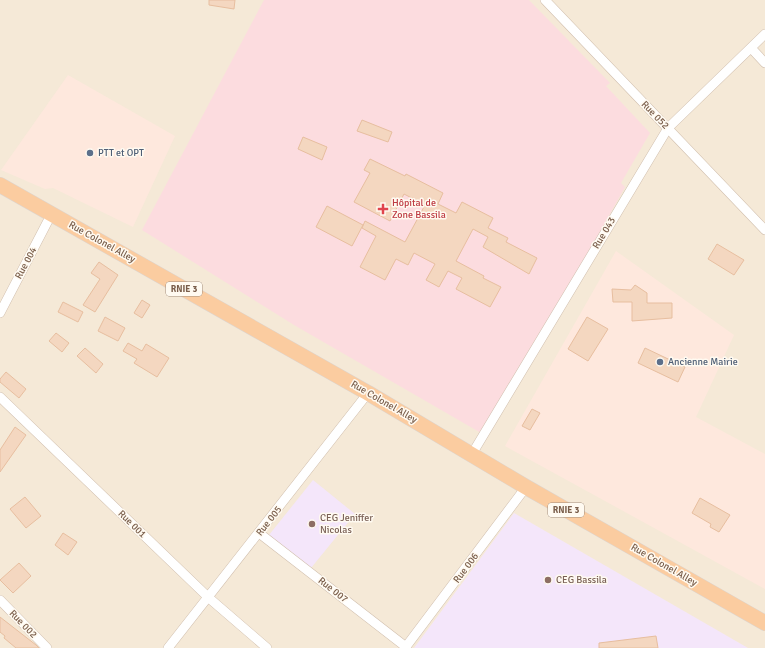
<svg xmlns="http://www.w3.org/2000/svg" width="765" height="648" font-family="Signika,sans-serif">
	<rect width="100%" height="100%" fill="#fdf7ea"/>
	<!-- residential -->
	<rect fill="#f5e9d7" x="0" y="0" width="765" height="648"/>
	<!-- commercial -->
	<g fill="#fee8dd">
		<polygon points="68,75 175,136 133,227 53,188 45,189 1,170"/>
		<polygon points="616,251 734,335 696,417 765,454 765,589 505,446"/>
	</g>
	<!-- education -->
	<g fill="#f4e6fa">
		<polygon points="313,480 355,514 311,568 269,535"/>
		<polygon points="514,513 748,648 414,648"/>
	</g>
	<!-- medical -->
	<polygon fill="#fcdcdf" points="264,0 529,0 610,83 606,86 650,133 621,183 625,187 549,323 481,433 294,325 142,230"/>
	<!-- building -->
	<g fill="#f4d7c0" stroke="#e7be9f">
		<polygon points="209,0 235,0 234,9 209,5"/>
		<polygon points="362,120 392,132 388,142 357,131"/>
		<polygon points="303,137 327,147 322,160 298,149"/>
		<polygon points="370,159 405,176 406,174 443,193 438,204 456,213 462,202 493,218 488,228 508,238 506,242 537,258 529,274 483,247 488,237 473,229 456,261 484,276 483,278 501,287 490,307 456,289 462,278 448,271 439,287 426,280 435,264 414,253 408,265 396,259 385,280 360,267 376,236 362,228 365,221 405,242 425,205 404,194 390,221 354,202 370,173 364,170"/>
		<polygon points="327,206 363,225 352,246 316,227"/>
		<polygon points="717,244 744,260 734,275 708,259"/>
		<polygon points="99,262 118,275 95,312 83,305 100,279 91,273"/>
		<polygon points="635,285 647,293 647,303 672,303 672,318 632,321 632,302 613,302 612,289 631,290"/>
		<polygon points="142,300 150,305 142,318 134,313"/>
		<polygon points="63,302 83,312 78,322 58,312"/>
		<polygon points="105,317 125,328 118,341 98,331"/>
		<polygon points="587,317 608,329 588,361 568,349"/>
		<polygon points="56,333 69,343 62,352 49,341"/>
		<polygon points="128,343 142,351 146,344 169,358 157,377 134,363 137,359 123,351"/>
		<polygon points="85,348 103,364 96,373 77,356"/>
		<polygon points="645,348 685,367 678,382 638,363"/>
		<polygon points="6,372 26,389 19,398 0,382 0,379"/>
		<polygon points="532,409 540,413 530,430 522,426"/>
		<polygon points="15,427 26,435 0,472 0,450"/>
		<polygon points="25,497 41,516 26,528 10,509"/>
		<polygon points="700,498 730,515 719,532 710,527 711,524 692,513"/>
		<polygon points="63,533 77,542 68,555 55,545"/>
		<polygon points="19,563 31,576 13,593 0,580"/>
		<polygon points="0,617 36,645 39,648 16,648 4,638 5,636 0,632"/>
		<polygon points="656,636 658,648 599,648 599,643"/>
	</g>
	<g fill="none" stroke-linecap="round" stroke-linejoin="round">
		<!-- minor casing -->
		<g stroke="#d1bfae" stroke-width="10">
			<g id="minor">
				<polyline points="545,0 765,230"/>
				<polyline points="751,48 765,63"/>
				<polyline points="0,313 52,213"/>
				<polyline points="0,397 209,598 267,648"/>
				<polyline points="472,454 668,128 765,34"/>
				<polyline points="259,533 406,647"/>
				<polyline points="0,600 47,648"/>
				<polyline points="168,648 368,393"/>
				<polyline points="405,648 526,487"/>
			</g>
		</g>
		<!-- trunk casing -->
		<g stroke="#dcd5d0" stroke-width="16">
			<polyline id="trunk" points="0,185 368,393 526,487 765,623"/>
		</g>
		<!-- minor -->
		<use href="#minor" stroke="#fff" stroke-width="9"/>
		<!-- trunk -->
		<use href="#trunk" stroke="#fbcca0" stroke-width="15"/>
	</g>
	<!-- markers -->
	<g fill="#5c6f8a" stroke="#fffaf1" stroke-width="1.5">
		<circle cx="90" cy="153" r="4"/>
		<circle cx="660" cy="362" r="4"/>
	</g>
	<path fill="#e0444e" stroke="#fffaf1" stroke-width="1.5" d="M381 203h4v4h4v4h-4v4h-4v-4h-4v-4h4z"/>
	<g fill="#8d6e63" stroke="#fffaf1" stroke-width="1.5">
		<circle cx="312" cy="524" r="4"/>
		<circle cx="548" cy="580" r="4"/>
	</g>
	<g text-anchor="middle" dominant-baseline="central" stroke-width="3" stroke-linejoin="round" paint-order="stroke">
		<!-- shield labels -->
		<g fill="#fffaf1" stroke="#a28d7d" stroke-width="1">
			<rect x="166" y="282" width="36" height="14" rx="3"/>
			<rect x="548" y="503" width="36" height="14" rx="3"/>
		</g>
		<g font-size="9" font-weight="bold" fill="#7a5e4b">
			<text x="184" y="289">RNIE 3</text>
			<text x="566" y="510">RNIE 3</text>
		</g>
		<!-- street labels -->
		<g font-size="10" fill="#7a5e4b" stroke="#fffaf1">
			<text transform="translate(655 115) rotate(46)">Rue 052</text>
			<text transform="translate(604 233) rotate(-59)">Rue 043</text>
			<text transform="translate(102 242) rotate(29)">Rue Colonel Alley</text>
			<text transform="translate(26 263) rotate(-62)">Rue 004</text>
			<text transform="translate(384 402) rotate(30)">Rue Colonel Alley</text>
			<text transform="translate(269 521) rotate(-52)">Rue 005</text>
			<text transform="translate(132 524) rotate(44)">Rue 001</text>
			<text transform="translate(664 565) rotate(30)">Rue Colonel Alley</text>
			<text transform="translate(466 568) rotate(-53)">Rue 006</text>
			<text transform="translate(333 590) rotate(38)">Rue 007</text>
			<text transform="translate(23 624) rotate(46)">Rue 002</text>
		</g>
		<!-- service labels -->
		<g font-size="10" fill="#4e5e75" stroke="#fffaf1" text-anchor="start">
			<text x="98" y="153">PTT et OPT</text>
			<text x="668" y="362">Ancienne Mairie</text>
		</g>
		<!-- health labels -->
		<g font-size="10" fill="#be3a42" stroke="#fffaf1" text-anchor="start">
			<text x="392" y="203">Hôpital de<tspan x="392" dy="12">Zone Bassila</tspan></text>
		</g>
		<!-- education labels -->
		<g font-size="10" fill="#785e54" stroke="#fffaf1" text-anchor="start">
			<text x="320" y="518">CEG Jeniffer<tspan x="320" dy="12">Nicolas</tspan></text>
			<text x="556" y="580">CEG Bassila</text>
		</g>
	</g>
</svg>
